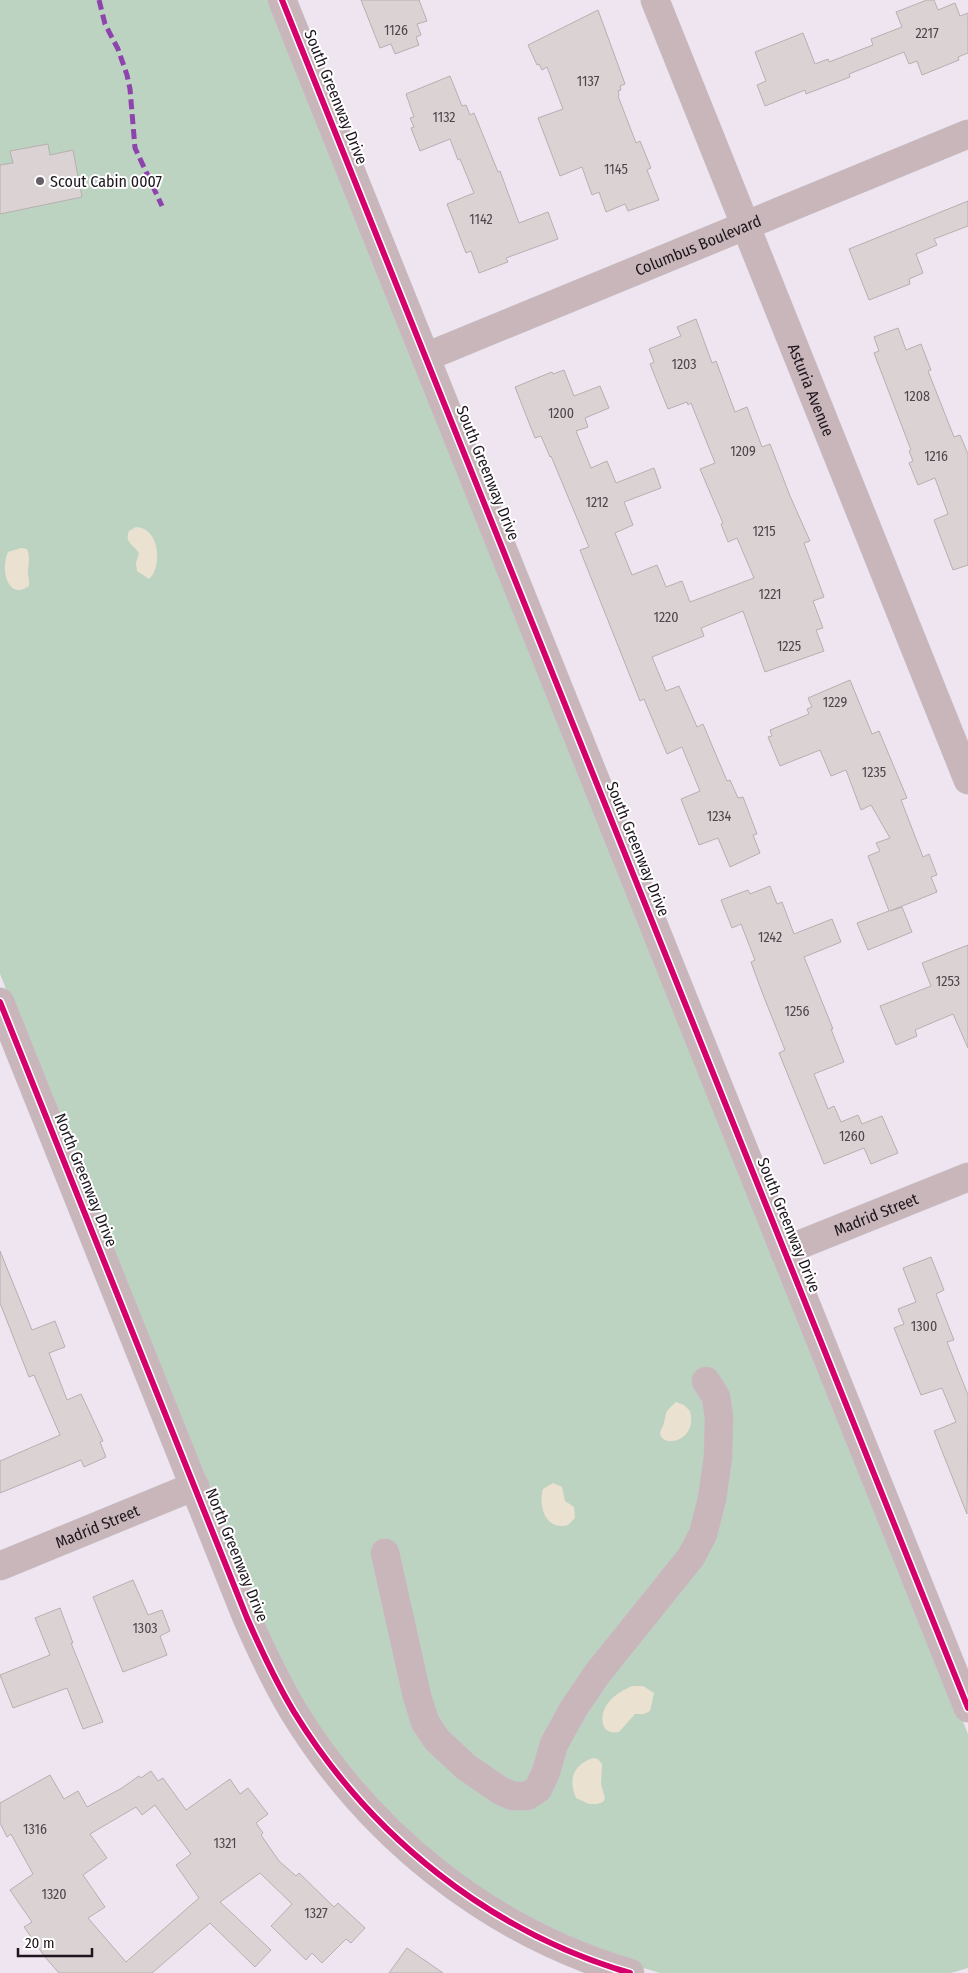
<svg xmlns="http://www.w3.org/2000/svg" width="968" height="1973" font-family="'Fira Sans Condensed',sans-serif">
	<rect width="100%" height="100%" fill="#efe5f0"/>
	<!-- green -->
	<polygon fill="#bdd3c1" points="0,0 271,0 968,1734 968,1968 951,1973 660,1973 610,1958 573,1943 464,1883 356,1783 273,1654 0,974"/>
	<!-- sand -->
	<g fill="#ebe1d1">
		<path d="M136 527C161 528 162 569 149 579L137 571 136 563 139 553C134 545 124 542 129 531Z"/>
		<path d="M21 548 27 549C30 557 29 561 28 570 27 575 30 580 29 586 8 601 0 570 8 552Z"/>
		<path d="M676 1402 684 1405 690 1411C698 1443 661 1448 660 1433 660 1431 662 1428 663 1426 668 1411 662 1415 676 1402Z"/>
		<path d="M553 1483 562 1487 565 1501 574 1507 575 1518 568 1525C546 1531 538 1507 543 1489Z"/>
		<path d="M632 1686H643L654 1693 650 1711 644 1714H635L619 1732C599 1736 599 1713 609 1702 615 1694 624 1690 632 1686Z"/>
		<path d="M593 1758 598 1759 602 1764 601 1784 605 1798 603 1802 597 1804H589L576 1798C568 1779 573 1765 593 1758Z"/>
	</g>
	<!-- building -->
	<g fill="#dbd2d3" stroke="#b7afb0" fill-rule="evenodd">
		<polygon points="361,0 419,0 427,21 417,24 421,35 416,37 419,45 395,54 391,44 380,48"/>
		<polygon points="927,0 934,0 938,10 955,3 960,16 968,13 968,53 958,57 959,60 922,75 917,61 909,64 904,52 849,74 850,77 806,94 805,90 765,106 757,85 766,81 755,52 803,33 815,64 828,59 829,62 873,45 871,39 902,27 896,12"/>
		<polygon points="598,10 625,84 620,86 621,90 618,91 619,95 618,96 636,143 640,141 651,168 647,170 659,200 628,211 625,204 606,212 599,192 592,195 582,167 560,176 538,118 563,109 547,67 542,70 539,64 537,65 528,45"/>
		<polygon points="450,76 462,106 466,105 470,115 474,113 498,172 500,171 519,223 548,212 558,239 506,258 508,262 479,273 471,251 466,253 447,204 474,193 460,159 458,160 450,139 420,151 411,128 414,127 410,118 414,117 406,94"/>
		<polygon points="48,144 50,155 73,150 82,197 0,214 0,165 13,163 10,151"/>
		<polygon points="968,201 968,226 934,239 937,245 916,254 923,273 909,279 910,284 869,300 849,249"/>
		<polygon points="696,319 712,363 716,361 735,412 747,407 762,447 770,444 790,496 810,541 804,543 824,597 813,601 823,628 816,630 824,651 765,672 743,611 701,628 704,636 652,657 666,691 679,686 697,727 703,724 727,781 730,780 738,798 743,797 757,834 753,835 760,853 730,867 718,838 699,845 681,799 700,791 682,747 667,754 644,699 640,701 580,550 589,547 551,456 550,457 541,436 535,438 515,387 552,372 553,374 564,370 574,396 600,386 609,408 585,418 588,427 576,431 591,468 607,461 616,483 654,468 661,488 624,502 633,525 615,533 632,575 657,565 666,587 682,581 690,602 754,578 737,538 728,542 721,524 723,523 700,469 715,463 691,403 688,405 687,402 668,409 650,364 654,362 649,349 681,336 677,327"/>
		<polygon points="898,328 906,350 921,344 931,370 928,371 954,437 960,435 968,454 968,565 953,570 934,520 948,514 935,478 918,485 909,463 913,461 909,451 911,450 874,353 879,351 874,337"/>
		<polygon points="850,680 872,734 879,731 907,798 901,800 923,857 929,854 937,875 931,877 937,892 890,911 902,907 912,932 868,950 857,923 889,911 868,856 880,851 876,843 890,838 871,805 861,810 846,770 831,776 820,750 780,766 768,737 772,736 770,730 809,714 807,709 812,707 808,698"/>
		<polygon points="770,886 777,904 782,902 794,934 832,919 841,942 804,957 833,1029 831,1029 844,1062 814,1074 828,1109 834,1106 841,1122 858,1115 862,1124 882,1116 898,1153 871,1164 864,1148 824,1164 779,1053 785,1050 762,992 751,962 755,960 741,924 732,928 721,900 748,890 750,894"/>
		<polygon points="968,945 968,1048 953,1014 915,1030 917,1036 896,1045 880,1006 931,986 922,963"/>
		<polygon points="0,1251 32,1330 55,1321 65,1347 49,1353 67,1400 81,1394 103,1441 100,1442 106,1457 84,1467 81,1460 0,1493 0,1461 60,1435 34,1375 29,1377 0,1303"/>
		<polygon points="931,1257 944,1290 936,1294 954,1340 947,1342 968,1395 967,1514 934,1431 956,1422 942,1388 921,1395 894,1328 904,1324 898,1309 916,1302 903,1268"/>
		<polygon points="133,1580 148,1615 162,1610 170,1631 160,1636 167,1655 123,1672 93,1597"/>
		<polygon points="60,1608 73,1643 71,1643 103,1722 83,1729 67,1688 13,1708 0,1675 50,1655 35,1618"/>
		<path d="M151 1771 158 1781 163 1778 186 1810 230 1779 240 1794 248 1788 268 1814 256 1823 263 1833 261 1835 279 1861 296 1876 299 1873 334 1907 338 1903 365 1928 351 1943 346 1939 322 1963 312 1953 306 1960 271 1926 292 1904 260 1873 220 1902 271 1950 255 1967 210 1923 152 1973H59L45 1957 24 1927 32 1922 10 1890 33 1874 11 1834 7 1837 0 1823V1803L50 1775 64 1799 78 1791 87 1807 122 1788 139 1776 141 1778ZM155 1805 191 1854 176 1865 199 1898 126 1962 88 1918 105 1907 83 1875 107 1858 90 1834 136 1807 142 1815Z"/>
		<polygon points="407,1948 443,1973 389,1973"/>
	</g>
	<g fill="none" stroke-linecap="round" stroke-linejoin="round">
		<!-- minor casing -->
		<g stroke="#c8c1c9" stroke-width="29">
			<g id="minor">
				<polyline points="282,0 968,1708"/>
				<path id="s1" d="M655 0 968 780"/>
				<path id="s2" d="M426 357 968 134"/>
				<path d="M0 1002 247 1618C261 1650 276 1682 294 1712 370 1836 490 1932 630 1973"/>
				<path id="s3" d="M784 1251 968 1177"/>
				<polyline points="385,1553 417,1696 425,1722 437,1740 466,1767 501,1791 513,1796 527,1796 538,1789 546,1772 554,1744 574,1708 597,1674 691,1557 703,1534 712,1499 718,1457 719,1417 716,1397 706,1381"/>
				<path id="s4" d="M0 1566 195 1486"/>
			</g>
		</g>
		<!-- minor -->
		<use href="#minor" stroke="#c8b6ba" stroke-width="28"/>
		<!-- quiet -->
		<polyline stroke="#8e44ad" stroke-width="5" stroke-dasharray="10 5" stroke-linecap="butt" points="99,0 105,24 118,49 127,75 130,89 135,148 162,206"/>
		<!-- cycleway casing -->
		<g stroke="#fff" stroke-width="9">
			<g id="cycleway">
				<polyline points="282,0 968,1708"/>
				<path d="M0 1002 247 1618C261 1650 276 1682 294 1712 370 1836 490 1932 630 1973"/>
			</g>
		</g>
		<!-- cycleway -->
		<use href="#cycleway" stroke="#d6006c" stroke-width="6"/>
	</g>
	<!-- markers -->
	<circle fill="#665e67" stroke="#fff" stroke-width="2" cx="40" cy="181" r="5"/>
	<g text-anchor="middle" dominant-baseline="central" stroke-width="4" stroke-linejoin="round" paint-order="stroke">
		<!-- number labels -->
		<g font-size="14" fill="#4e464c">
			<text x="396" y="30">1126</text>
			<text x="927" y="33">2217</text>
			<text x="588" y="81">1137</text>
			<text x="444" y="117">1132</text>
			<text x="616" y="169">1145</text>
			<text x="481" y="219">1142</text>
			<text x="684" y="364">1203</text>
			<text x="917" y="396">1208</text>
			<text x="561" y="413">1200</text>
			<text x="743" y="451">1209</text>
			<text x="936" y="456">1216</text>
			<text x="597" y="502">1212</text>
			<text x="764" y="531">1215</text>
			<text x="770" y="594">1221</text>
			<text x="666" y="617">1220</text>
			<text x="789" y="646">1225</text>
			<text x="835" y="702">1229</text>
			<text x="874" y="772">1235</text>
			<text x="719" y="816">1234</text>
			<text x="770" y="937">1242</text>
			<text x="948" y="981">1253</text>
			<text x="797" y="1011">1256</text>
			<text x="852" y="1136">1260</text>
			<text x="924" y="1326">1300</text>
			<text x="145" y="1628">1303</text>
			<text x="35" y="1829">1316</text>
			<text x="225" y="1843">1321</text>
			<text x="54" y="1894">1320</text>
			<text x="316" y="1913">1327</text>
		</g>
		<!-- street labels -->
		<g font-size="16" fill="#1d161d" stroke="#fff">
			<text transform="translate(336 97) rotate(68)">South Greenway Drive</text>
			<text stroke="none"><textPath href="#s2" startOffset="294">Columbus Boulevard</textPath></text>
			<text stroke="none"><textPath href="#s1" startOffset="420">Asturia Avenue</textPath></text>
			<text transform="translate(488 473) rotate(68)">South Greenway Drive</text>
			<text transform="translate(638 849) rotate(68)">South Greenway Drive</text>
			<text transform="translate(86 1180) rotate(68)">North Greenway Drive</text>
			<text stroke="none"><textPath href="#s3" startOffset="99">Madrid Street</textPath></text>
			<text transform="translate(789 1225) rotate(68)">South Greenway Drive</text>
			<text stroke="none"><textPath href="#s4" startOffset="105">Madrid Street</textPath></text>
			<text transform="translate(237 1555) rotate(68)">North Greenway Drive</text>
		</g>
		<!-- poi labels -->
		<g font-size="16" fill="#1d161d" stroke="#fff" text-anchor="start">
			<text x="50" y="181">Scout Cabin 0007</text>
		</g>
	</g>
	<!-- scale -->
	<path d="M18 1948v8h74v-8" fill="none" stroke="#1d161d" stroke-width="2.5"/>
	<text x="25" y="1948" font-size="15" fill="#1d161d" stroke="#ffffff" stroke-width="4" paint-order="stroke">20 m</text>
</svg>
